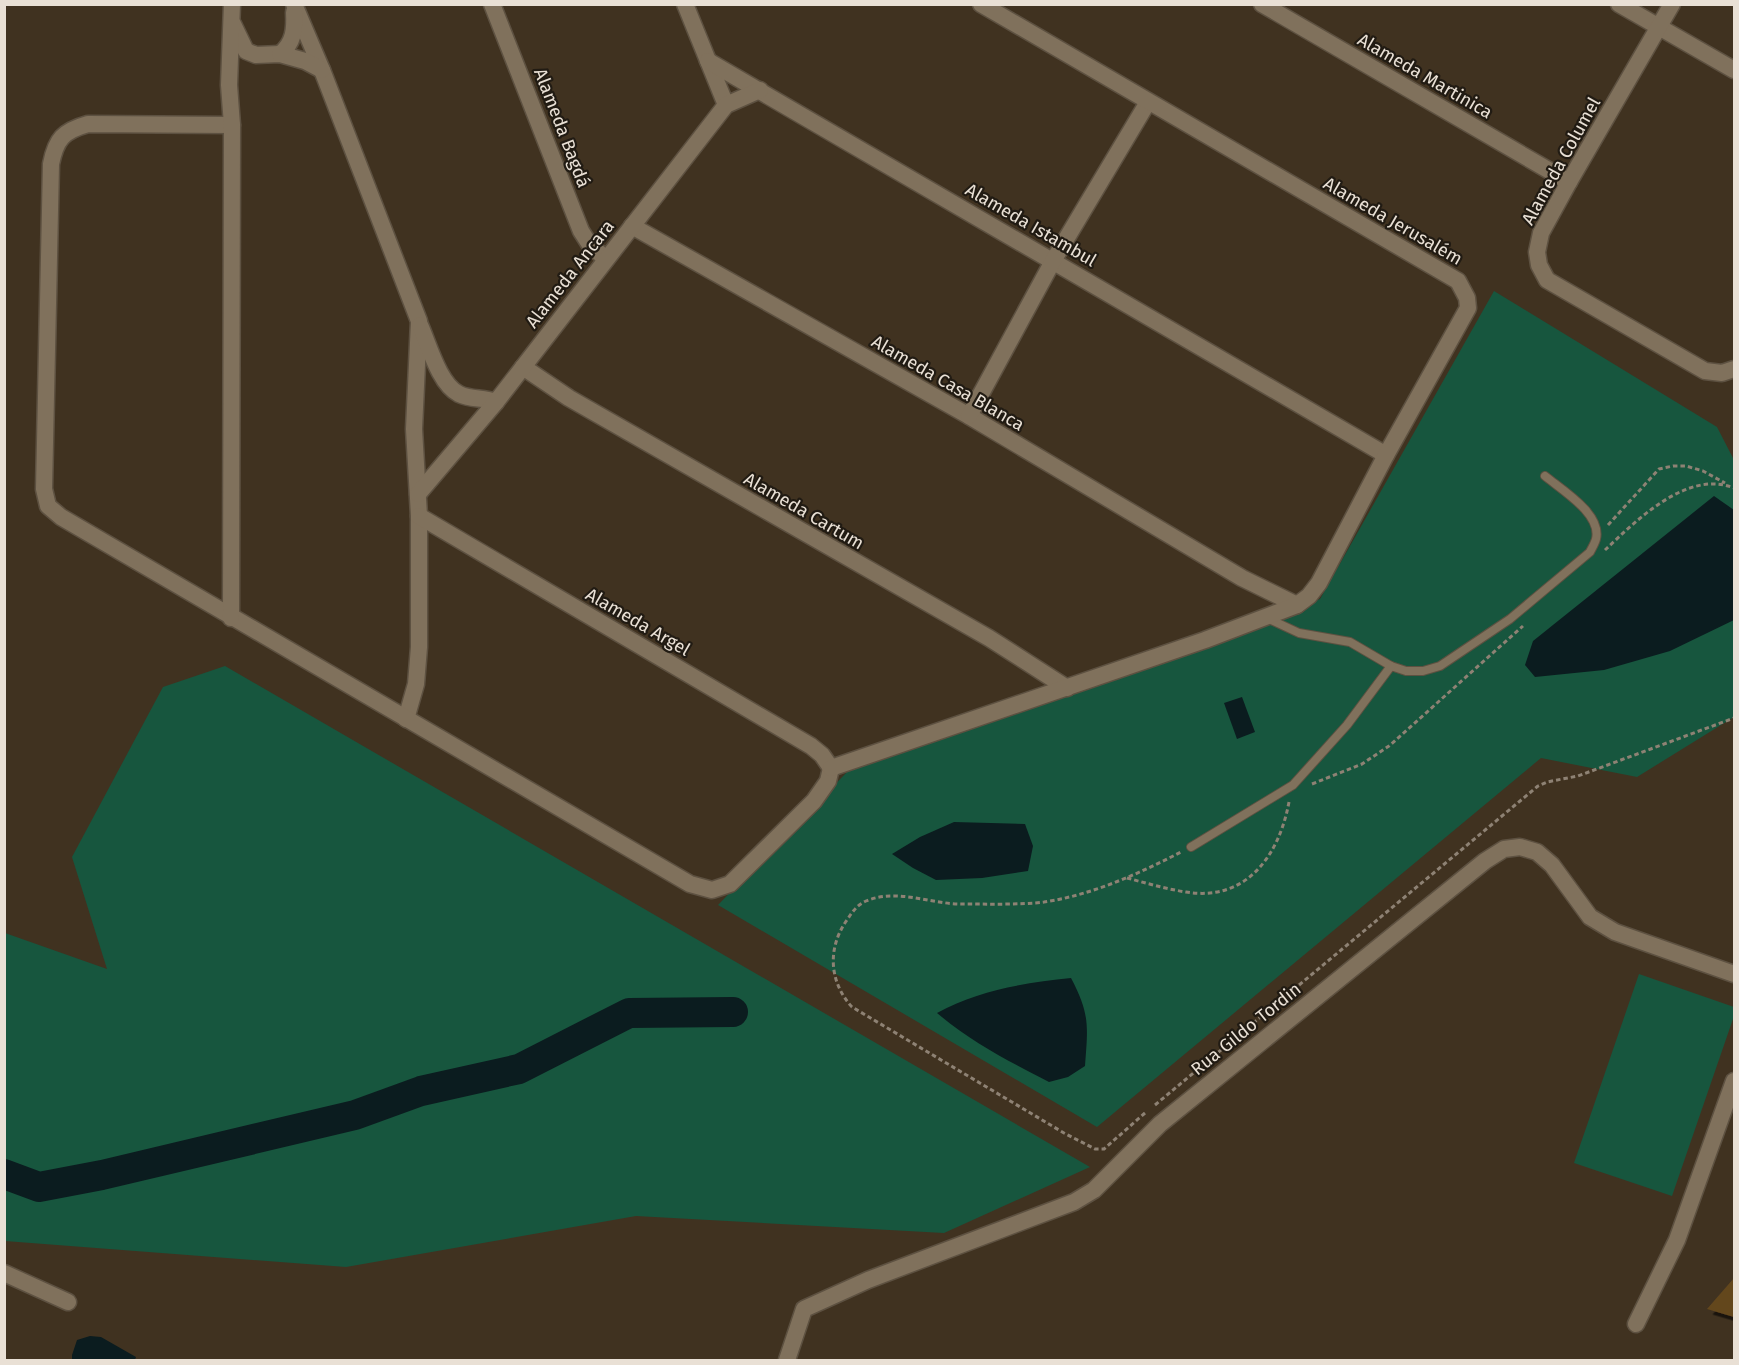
<svg xmlns="http://www.w3.org/2000/svg" width="1739" height="1365" font-family="'Fira Sans',sans-serif">
	<defs>
		<filter id="shadow"><feDropShadow dx="5.5" dy="5.5" stdDeviation="0" flood-color="#0009"/></filter>
	</defs>
	<rect width="100%" height="100%" fill="#403220"/>
	<!-- green -->
	<g fill="#17563e">
		<polygon points="1494,291 1717,427 1734,460 1734,717 1637,777 1541,758 1097,1127 718,905 848,771 1320,599"/>
		<polygon points="225,666 1090,1167 944,1233 636,1216 346,1267 5,1241 5,933 107,969 72,857 163,687"/>
		<polygon points="1639,974 1734,1007 1734,1016 1672,1196 1574,1163"/>
	</g>
	<!-- water -->
	<g fill="#0b1c1f">
		<polygon points="1714,496 1734,510 1734,620 1670,651 1604,670 1535,677 1525,665 1533,641"/>
		<polygon points="1242,697 1255,732 1237,739 1224,703"/>
		<polygon points="954,822 1025,824 1033,846 1028,871 982,878 936,880 913,868 892,854 920,837"/>
		<path d="M1071 978C1090 1014 1088 1026 1085 1066L1068 1077 1049 1082C1007 1060 974 1044 937 1013 979 990 1024 983 1071 978Z"/>
		<polygon points="90,1336 101,1337 136,1357 135,1360 72,1360 72,1355 77,1340"/>
	</g>
	<g fill="none" stroke-linecap="round" stroke-linejoin="round">
		<!-- river -->
		<polyline stroke="#0b1c1f" stroke-width="30" points="4,1174 39,1187 102,1175 355,1115 421,1091 519,1069 629,1013 733,1012"/>
	</g>
	<!-- building -->
	<polygon fill="#63471d" filter="url(#shadow)" points="1734,1278 1734,1317 1707,1309"/>
	<g fill="none" stroke-linecap="round" stroke-linejoin="round">
		<!-- lane casing -->
		<g stroke="#5d5141" stroke-width="10">
			<g id="lane">
				<path d="M1267 618 1299 633 1350 642 1391 666 1406 671H1423L1440 666 1510 619 1590 552C1592 548 1595 543 1596 539 1602 514 1562 490 1545 476"/>
				<polyline points="1191,847 1293,785 1347,725 1391,666"/>
			</g>
		</g>
		<!-- street casing -->
		<g stroke="#5d5141" stroke-width="19">
			<g id="street">
				<polyline points="294,4 322,70 419,321 414,429 419,516 419,647 416,684 406,719"/>
				<polyline points="492,4 581,231 590,245 606,259"/>
				<polyline points="685,4 726,105"/>
				<polyline points="1262,4 1569,182"/>
				<polyline points="1619,4 1734,70"/>
				<polyline points="1672,4 1569,182 1541,233 1537,252 1539,265 1547,280 1705,371 1722,373 1734,369"/>
				<polyline points="233,24 246,51 256,55 280,54 305,61 322,70"/>
				<path d="M280 54C294 43 295 29 294 12"/>
				<polyline points="708,61 1386,455"/>
				<path d="M232 125 88 124C63 131 56 139 51 164L44 489 48 506 61 517 690 884 712 890 730 884 814 801 828 781 831 768"/>
				<polyline points="632,226 969,416 1242,578 1297,605"/>
				<path d="M420 325C429 345 439 384 459 394 471 400 483 397 496 402"/>
				<polyline points="523,367 569,398 989,638 1067,688"/>
				<polyline points="969,416 1053,261 1148,102"/>
				<polyline points="418,494 496,402 726,105 760,90"/>
				<polyline points="419,516 811,746 822,755 831,768"/>
				<polyline points="231,618 232,125 229,85 232,4"/>
				<polyline points="831,768 1205,640 1297,605 1309,596 1319,583 1386,455 1468,308 1467,298 1458,281 981,4"/>
				<polyline points="4,1273 68,1302"/>
				<polyline points="1636,1324 1677,1240 1734,1081"/>
				<polyline points="787,1360 804,1309 868,1280 1074,1202 1094,1190 1160,1124 1485,861 1504,849 1520,847 1537,852 1552,865 1590,917 1615,932 1734,974"/>
			</g>
		</g>
		<!-- path -->
		<g stroke="#8e8274" stroke-width="3" stroke-dasharray="4.5 3" stroke-linecap="butt">
			<polyline points="1608,525 1659,469 1673,466 1686,466 1703,471 1725,483"/>
			<path d="M1605 550C1636 521 1687 469 1734 488"/>
			<polyline points="1312,784 1362,764 1389,746 1523,626"/>
			<path d="M1127 878C1146 883 1166 889 1186 892 1246 902 1279 856 1289 802"/>
			<polyline points="1155,1105 1538,786 1547,782 1578,776 1734,718"/>
			<path d="M1145 1113 1104 1149H1095L1064 1133 852 1007C829 982 827 948 847 920 853 911 857 905 866 901 897 888 930 904 961 904 985 904 1021 905 1044 902 1092 895 1138 874 1181 852"/>
		</g>
		<!-- lane -->
		<use href="#lane" stroke="#80715c" stroke-width="8"/>
		<!-- street -->
		<use href="#street" stroke="#80715c" stroke-width="16"/>
	</g>
	<g text-anchor="middle" dominant-baseline="central" stroke-width="4.5" stroke-linejoin="round" paint-order="stroke">
		<!-- street labels -->
		<g font-size="18" fill="#e9e0d5" stroke="#211b13">
			<text transform="translate(1425 76) rotate(30)">Alameda Martinica</text>
			<text transform="translate(562 128) rotate(69)">Alameda Bagdá</text>
			<text transform="translate(1561 161) rotate(-61)">Alameda Columel</text>
			<text transform="translate(1393 221) rotate(30)">Alameda Jerusalém</text>
			<text transform="translate(1031 225) rotate(30)">Alameda Istambul</text>
			<text transform="translate(570 274) rotate(-52)">Alameda Ancara</text>
			<text transform="translate(948 383) rotate(30)">Alameda Casa Blanca</text>
			<text transform="translate(804 511) rotate(30)">Alameda Cartum</text>
			<text transform="translate(638 622) rotate(30)">Alameda Argel</text>
			<text transform="translate(1246 1029) rotate(-39)">Rua Gildo Tordin</text>
		</g>
	</g>
	<!-- border -->
	<rect width="1739" height="1365" fill="none" stroke="#e9e0d5" stroke-width="12"/>
</svg>
